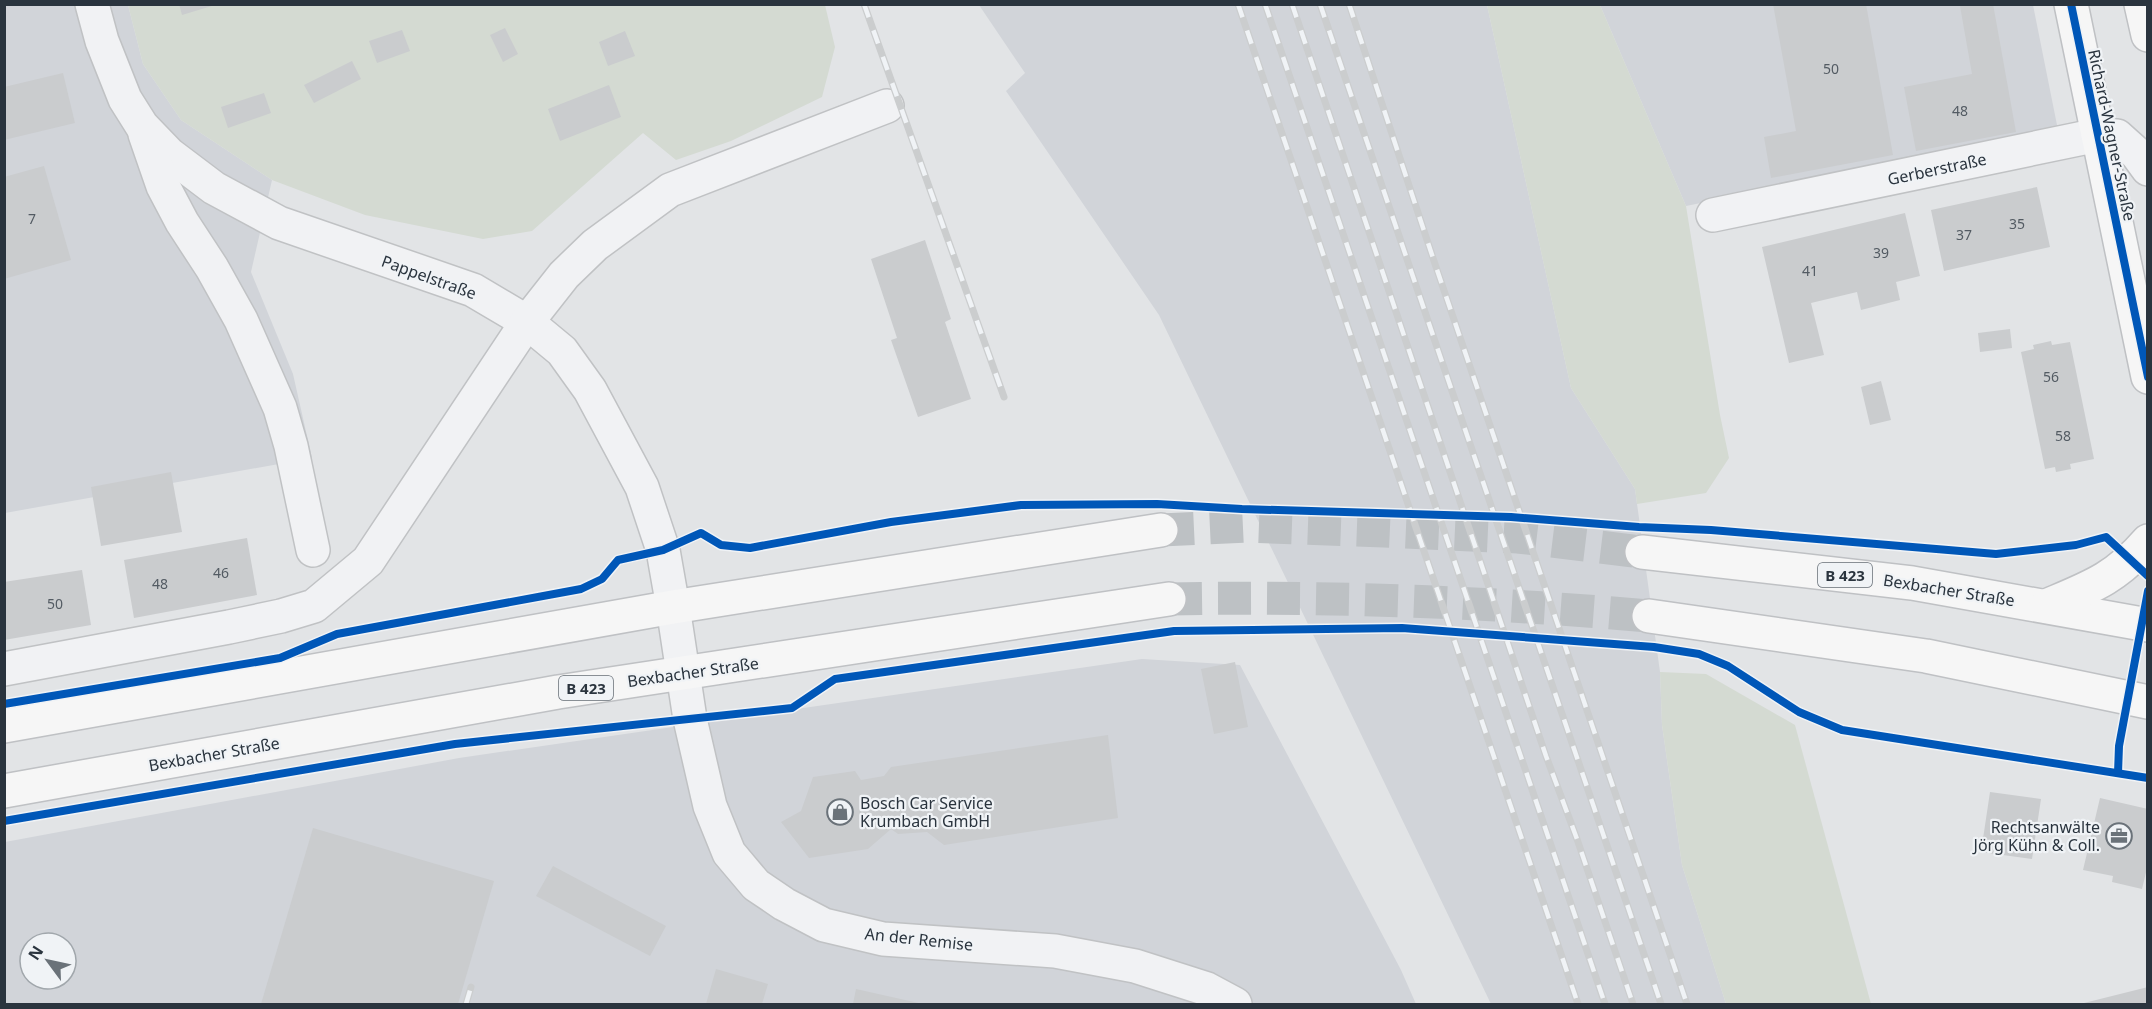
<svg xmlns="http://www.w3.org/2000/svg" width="2152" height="1009" font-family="'Noto Sans',sans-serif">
	<rect width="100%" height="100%" fill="#e2e4e6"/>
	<!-- built -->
	<g fill="#d1d4d9" fill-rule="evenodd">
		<polygon points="5,5 128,5 143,64 181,120 272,180 251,272 293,374 312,458 5,513"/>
		<polygon points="979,5 1487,5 1571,388 1635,489 1660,672 1662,725 1682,865 1726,1004 1491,1004 1159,315 1006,91 1025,73"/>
		<polygon points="1600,5 2033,5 2058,130 1686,206"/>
		<path d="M1142 659 1240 665 1401 970 1416 1004H5V842L459 758ZM30 943H66V979H30Z"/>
	</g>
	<!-- green -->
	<g fill="#d4dad2">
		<polygon points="128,5 825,5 835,47 822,97 731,141 676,160 643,133 532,231 483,239 365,215 272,180 181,120 143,64"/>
		<polygon points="1487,5 1600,5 1686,206 1720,415 1729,458 1706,493 1637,504 1635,489 1571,388"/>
		<polygon points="1660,672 1706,674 1795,725 1871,1004 1726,1004 1682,865 1662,725"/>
	</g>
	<!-- building -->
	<g fill="#caccce">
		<polygon points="179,4 215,4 215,5 182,15"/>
		<polygon points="1773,4 1866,4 1893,155 1771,178 1764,137 1796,131"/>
		<polygon points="1967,4 1993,4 2016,132 1916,151 1904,87 1972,74 1960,6"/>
		<polygon points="505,28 518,54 503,62 490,35"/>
		<polygon points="402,30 410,51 377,63 369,41"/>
		<polygon points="625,31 635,56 608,66 599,42"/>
		<polygon points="352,61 361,79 314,103 304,85"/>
		<polygon points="63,73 75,123 4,140 4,87"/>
		<polygon points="609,85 621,117 560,141 548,109"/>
		<polygon points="264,93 271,113 228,128 221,107"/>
		<polygon points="44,166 71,260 4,279 4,177"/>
		<polygon points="2037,187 2050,247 1944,271 1931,210"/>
		<polygon points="1905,213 1920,276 1896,282 1900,300 1861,310 1857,292 1811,303 1824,355 1789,363 1762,247"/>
		<polygon points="925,240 951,319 945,322 971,399 918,417 891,340 897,338 871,259"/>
		<polygon points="2010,329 2012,348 1980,352 1978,333"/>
		<polygon points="2051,341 2052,345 2070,342 2094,459 2070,464 2071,469 2056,472 2055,467 2045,469 2021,352 2034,349 2033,345"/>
		<polygon points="1881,381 1891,420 1870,425 1861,387"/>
		<polygon points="171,472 182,532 101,546 91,487"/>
		<polygon points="247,538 257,595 134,618 124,560"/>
		<polygon points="82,570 91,625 4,640 4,582"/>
		<polygon points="1235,662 1248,727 1214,734 1201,669"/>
		<polygon points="1108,735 1118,818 944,845 927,832 898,834 891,829 868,849 809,858 781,822 801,811 813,777 855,771 861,780 884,776 891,767"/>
		<polygon points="1990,792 2041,799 2032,859 1981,852"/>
		<polygon points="2100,798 2148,809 2148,864 2142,889 2112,882 2113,876 2083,870"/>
		<polygon points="313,828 494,881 458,1004 261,1004"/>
		<polygon points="553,866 666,926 650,956 536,896"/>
		<polygon points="716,969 768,984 762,1004 706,1004"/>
		<polygon points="2148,987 2148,1004 2080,1004"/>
		<polygon points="856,989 923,1004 853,1004"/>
	</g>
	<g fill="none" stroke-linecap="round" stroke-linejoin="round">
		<!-- major-tunnel -->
		<g stroke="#bdc1c4" stroke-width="33" stroke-dasharray="33 16" stroke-linecap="butt">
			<polyline points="1161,530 1246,526 1384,531 1518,537 1642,552"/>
			<path d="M1169 599C1330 596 1489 602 1649 616"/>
		</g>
		<!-- minor casing -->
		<g stroke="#c0c2c4" stroke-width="36">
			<g id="minor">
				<polyline points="92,4 102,41 125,99 142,126 169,154 214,188 279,223 473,290 527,322 562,351 590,390 642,487 663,550 673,607 690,719 710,806 729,853 756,885 784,904 824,925 883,939 1055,951 1135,966 1207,989 1235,1004"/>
				<polyline points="145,134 163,186 182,222 212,268 241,320 280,408 291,446 313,550"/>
				<polyline points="1713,215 2098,135 2117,136 2137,154 2148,169"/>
				<polyline points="4,669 229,627 281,616 314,606 368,561 527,322 564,275 595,245 670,190 887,106"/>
			</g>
		</g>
		<!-- major casing -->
		<g stroke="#bfc1c4" stroke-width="36">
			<g id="major">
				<polyline points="2071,4 2148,377"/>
				<polyline points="2141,4 2148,35"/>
				<polyline points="1642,552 1912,583 2148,625"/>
				<path d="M2046 606C2091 587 2115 579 2148 541"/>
				<polyline points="1649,616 1926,656 2148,702"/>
				<polyline points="4,726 673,607 1161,530"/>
				<polyline points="4,791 558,692 1169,599"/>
			</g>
		</g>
		<!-- minor -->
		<use href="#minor" stroke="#f1f2f4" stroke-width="33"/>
		<!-- major -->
		<use href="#major" stroke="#f6f6f6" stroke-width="33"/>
		<!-- rail casing -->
		<g stroke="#cbcdce" stroke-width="7">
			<g id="rail">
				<polyline points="864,4 1004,397"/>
				<polyline points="1238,4 1578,1004"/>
				<polyline points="1265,4 1605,1004"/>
				<polyline points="1292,4 1546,756 1577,839 1633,1004"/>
				<polyline points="1320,4 1661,1004"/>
				<polyline points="1349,4 1434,261 1687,1004"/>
				<polyline points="466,1004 471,987"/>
			</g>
		</g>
		<!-- rail -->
		<use href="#rail" stroke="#f0f3f6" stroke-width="4.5" stroke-dasharray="14" stroke-linecap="butt"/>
		<!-- cycleway casing -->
		<g stroke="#f0f3f6" stroke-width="11">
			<g id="cycleway">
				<polyline points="2071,4 2148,377"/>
				<polyline points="4,704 280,658 337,634 581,589 602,579 618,560 663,550 701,533 721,545 750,548 891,522 1021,505 1157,504 1242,509 1511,517 1639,527 1711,530 1996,554 2076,545 2106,537 2148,576"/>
				<polyline points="2118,773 2119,746 2148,591"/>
				<polyline points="4,821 455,744 792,708 835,679 1174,631 1402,628 1654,647 1699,654 1728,666 1799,712 1842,730 2148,778"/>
			</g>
		</g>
		<!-- cycleway -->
		<use href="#cycleway" stroke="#0057b8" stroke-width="8"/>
	</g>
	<!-- icons -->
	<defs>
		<g id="shop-ring" transform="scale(1.35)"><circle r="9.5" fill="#f0f3f6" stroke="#6a7279" stroke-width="1.5"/><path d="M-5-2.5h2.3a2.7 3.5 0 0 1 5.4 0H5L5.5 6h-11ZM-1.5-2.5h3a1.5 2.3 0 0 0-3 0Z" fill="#6a7279"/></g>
		<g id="office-ring" transform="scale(1.35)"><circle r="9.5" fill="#f0f3f6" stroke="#6a7279" stroke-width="1.5"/><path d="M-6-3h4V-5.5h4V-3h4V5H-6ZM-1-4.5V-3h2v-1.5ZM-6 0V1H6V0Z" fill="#6a7279"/></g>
	</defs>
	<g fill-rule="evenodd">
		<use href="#shop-ring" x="840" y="812"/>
		<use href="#office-ring" x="2119" y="836"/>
	</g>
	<g text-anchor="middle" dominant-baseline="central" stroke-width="4.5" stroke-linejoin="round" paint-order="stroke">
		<!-- number labels -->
		<g font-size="14" fill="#535b63">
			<text x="1831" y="68">50</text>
			<text x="1960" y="110">48</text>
			<text x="32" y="218">7</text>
			<text x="2017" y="223">35</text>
			<text x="1964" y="234">37</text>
			<text x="1881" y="252">39</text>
			<text x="1810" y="270">41</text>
			<text x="2051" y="376">56</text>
			<text x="2063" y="435">58</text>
			<text x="221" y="572">46</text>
			<text x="160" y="583">48</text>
			<text x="55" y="603">50</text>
		</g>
		<!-- shield labels -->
		<g fill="#f0f3f6" stroke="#656d75" stroke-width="1.5">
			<rect x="1818" y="563" width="54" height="24" rx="4.5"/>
			<rect x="559" y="676" width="54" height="24" rx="4.5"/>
		</g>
		<g font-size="15" font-weight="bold" fill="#2a343e">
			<text x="1845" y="575">B 423</text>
			<text x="586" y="688">B 423</text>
		</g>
		<!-- street labels -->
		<g font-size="16" fill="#2a343e" stroke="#f0f3f6">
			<text transform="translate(2112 135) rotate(78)">Richard-Wagner-Straße</text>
			<text transform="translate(1937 169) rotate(-12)">Gerberstraße</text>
			<text transform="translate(429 277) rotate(20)">Pappelstraße</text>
			<text transform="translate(1949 590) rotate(9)">Bexbacher Straße</text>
			<text transform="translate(693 672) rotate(-8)">Bexbacher Straße</text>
			<text transform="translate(214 754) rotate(-10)">Bexbacher Straße</text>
			<text transform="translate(919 939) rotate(6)">An der Remise</text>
		</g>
		<!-- poi labels -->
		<g font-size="16" fill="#2a343e" stroke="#f0f3f6" text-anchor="start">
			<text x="860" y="803">Bosch Car Service<tspan x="860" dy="18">Krumbach GmbH</tspan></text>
			<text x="2100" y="827" text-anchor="end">Rechtsanwälte<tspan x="2100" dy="18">Jörg Kühn &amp; Coll.</tspan></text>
		</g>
	</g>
	<!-- border -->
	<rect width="2152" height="1009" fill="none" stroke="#2a343e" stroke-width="12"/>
	<!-- north arrow -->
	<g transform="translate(48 961) rotate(303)"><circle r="28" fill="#f0f3f6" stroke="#a1a7ac" stroke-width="1.5"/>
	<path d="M0-4.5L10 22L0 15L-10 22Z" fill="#6a7279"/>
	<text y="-9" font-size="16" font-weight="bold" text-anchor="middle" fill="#2a343e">N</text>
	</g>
</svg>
